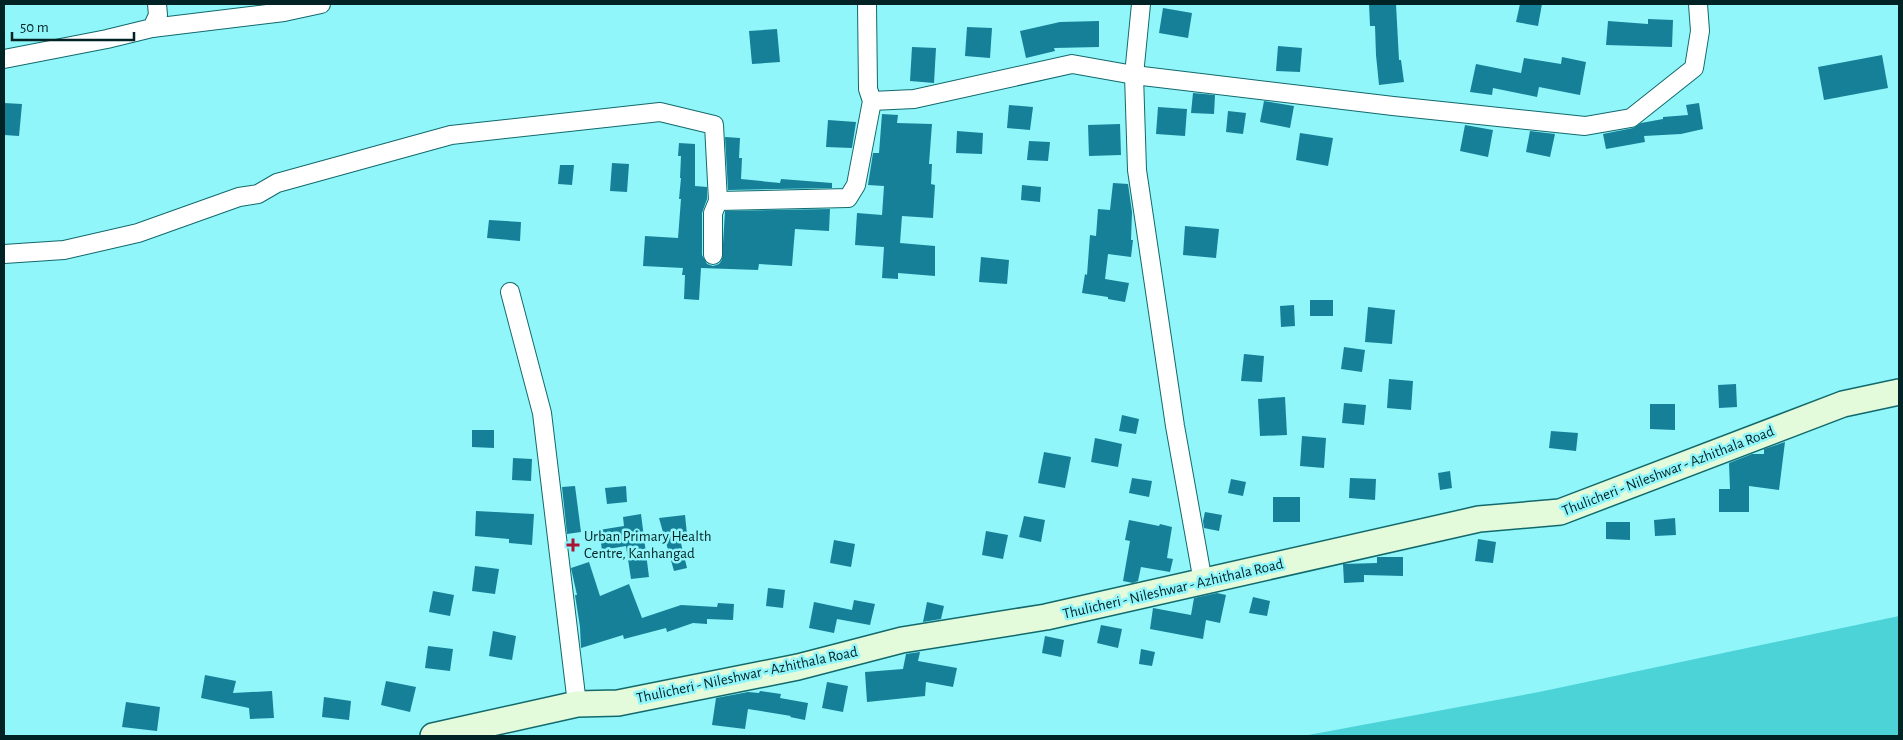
<svg xmlns="http://www.w3.org/2000/svg" width="1903" height="740" font-family="'Alegreya Sans',sans-serif">
	<rect width="100%" height="100%" fill="#91f6fa"/>
	<!-- water -->
	<polygon fill="#4cd3d8" points="1899,616 1899,736 1303,736 1539,692"/>
	<!-- building -->
	<g fill="#158098">
		<polygon points="1369,4 1396,4 1399,60 1401,60 1404,82 1379,85 1376,55 1375,26 1370,26"/>
		<polygon points="1520,4 1542,4 1538,26 1516,22"/>
		<polygon points="1163,8 1192,13 1188,38 1159,33"/>
		<polygon points="1648,19 1673,20 1672,47 1606,45 1608,21 1648,24"/>
		<polygon points="1099,21 1099,47 1054,48 1055,51 1026,58 1020,31 1060,22"/>
		<polygon points="967,27 992,28 990,58 965,56"/>
		<polygon points="777,29 780,62 752,64 749,31"/>
		<polygon points="1278,46 1302,48 1300,72 1276,71"/>
		<polygon points="912,47 936,48 934,83 910,81"/>
		<polygon points="1882,55 1888,88 1824,100 1818,67"/>
		<polygon points="1562,57 1586,62 1580,95 1539,87 1537,97 1493,88 1492,95 1470,92 1476,64 1521,73 1524,58 1561,64"/>
		<polygon points="1193,93 1215,95 1214,114 1191,113"/>
		<polygon points="1264,101 1294,106 1290,128 1260,122"/>
		<polygon points="4,103 22,104 19,136 4,135"/>
		<polygon points="1699,103 1703,129 1681,134 1644,136 1645,142 1606,149 1603,134 1633,128 1641,123 1663,119 1663,117 1688,115 1686,105"/>
		<polygon points="1009,105 1033,107 1030,130 1007,128"/>
		<polygon points="1158,107 1187,109 1185,136 1156,134"/>
		<polygon points="1228,111 1246,113 1243,134 1226,132"/>
		<polygon points="882,114 898,115 897,123 932,124 929,164 932,164 931,184 935,185 933,218 902,216 900,243 935,246 935,276 898,273 898,279 882,278 884,247 855,245 857,213 882,215 884,186 868,185 873,153 879,153"/>
		<polygon points="828,120 856,122 852,148 826,147"/>
		<polygon points="1120,124 1121,155 1089,156 1088,125"/>
		<polygon points="1465,125 1493,130 1488,157 1460,151"/>
		<polygon points="957,131 983,133 982,154 956,153"/>
		<polygon points="1530,131 1555,134 1550,157 1526,152"/>
		<polygon points="1300,133 1333,138 1328,166 1296,160"/>
		<polygon points="725,137 740,138 739,158 742,158 741,179 780,183 781,179 794,180 832,183 832,188 728,190"/>
		<polygon points="1029,141 1050,142 1048,161 1027,160"/>
		<polygon points="679,143 695,144 695,186 707,187 707,199 702,213 702,255 707,264 713,266 719,264 722,260 725,211 830,209 829,231 795,229 792,266 759,264 758,270 701,268 699,300 684,299 685,275 682,275 683,268 643,266 645,236 678,238 681,199 679,199 681,178 680,178 681,156 678,156"/>
		<polygon points="612,163 629,164 627,192 610,191"/>
		<polygon points="560,165 574,165 572,185 558,184"/>
		<polygon points="1113,183 1128,184 1132,212 1131,240 1133,240 1131,257 1108,254 1105,279 1129,283 1125,302 1108,299 1108,297 1082,293 1085,274 1087,275 1090,235 1096,236 1098,209 1110,210"/>
		<polygon points="1022,185 1041,187 1040,202 1021,200"/>
		<polygon points="489,220 521,222 520,241 487,238"/>
		<polygon points="1185,226 1219,229 1216,258 1183,255"/>
		<polygon points="981,257 1009,260 1007,284 979,282"/>
		<rect x="1310" y="300" width="23" height="16"/>
		<polygon points="1294,305 1295,326 1281,327 1280,306"/>
		<polygon points="1368,307 1395,310 1392,344 1365,342"/>
		<polygon points="1344,347 1365,350 1362,372 1341,369"/>
		<polygon points="1244,354 1264,356 1262,382 1241,381"/>
		<polygon points="1389,379 1413,381 1411,410 1387,408"/>
		<polygon points="1736,384 1737,407 1719,408 1718,385"/>
		<polygon points="1285,397 1287,435 1260,436 1258,399"/>
		<polygon points="1344,403 1366,405 1364,425 1342,423"/>
		<polygon points="1650,404 1675,404 1675,430 1650,429"/>
		<polygon points="1122,415 1139,419 1136,434 1119,431"/>
		<polygon points="472,430 494,430 494,448 472,447"/>
		<polygon points="1551,431 1578,433 1576,451 1549,448"/>
		<polygon points="1302,436 1326,438 1324,468 1300,466"/>
		<polygon points="1095,438 1122,444 1118,467 1091,462"/>
		<polygon points="1785,442 1779,490 1749,486 1749,512 1719,512 1719,489 1730,489 1729,463 1752,454 1764,454 1764,449"/>
		<polygon points="1044,452 1071,457 1065,488 1038,483"/>
		<polygon points="513,458 532,459 531,481 512,480"/>
		<polygon points="1450,471 1452,488 1440,490 1438,473"/>
		<polygon points="1132,478 1152,481 1149,497 1129,493"/>
		<polygon points="1350,478 1376,479 1375,500 1349,498"/>
		<polygon points="1231,479 1246,482 1243,496 1228,493"/>
		<polygon points="575,486 581,532 567,534 562,487"/>
		<polygon points="626,486 627,502 607,504 605,488"/>
		<rect x="1273" y="497" width="27" height="25"/>
		<polygon points="476,511 534,514 532,545 509,543 509,539 475,536"/>
		<polygon points="1205,512 1222,515 1219,531 1204,528 1203,521"/>
		<polygon points="641,514 649,577 631,579 626,546 602,550 599,530 624,526 623,517"/>
		<polygon points="685,515 687,534 679,535 687,568 674,571 659,518"/>
		<polygon points="1024,516 1045,520 1041,542 1019,537"/>
		<polygon points="1675,518 1676,535 1655,536 1654,520"/>
		<polygon points="1129,520 1159,526 1160,524 1172,527 1167,558 1173,559 1170,572 1141,567 1138,581 1133,583 1123,581 1130,541 1125,540"/>
		<polygon points="1606,522 1630,522 1630,540 1606,539"/>
		<polygon points="986,531 1008,535 1003,559 982,555"/>
		<polygon points="1478,539 1496,542 1493,563 1475,561"/>
		<polygon points="834,540 855,544 851,567 830,563"/>
		<polygon points="1377,557 1403,557 1403,576 1364,575 1364,582 1344,583 1343,564 1377,563"/>
		<polygon points="589,562 600,596 629,584 642,618 681,605 717,607 718,603 734,604 733,620 707,619 707,624 693,623 667,632 666,628 624,639 623,635 581,648 580,627 575,595 577,595 571,568"/>
		<polygon points="475,566 499,569 495,594 472,591"/>
		<polygon points="768,588 785,590 783,608 766,606"/>
		<polygon points="433,591 454,595 450,616 429,612"/>
		<polygon points="1217,593 1226,595 1220,623 1206,620 1203,639 1150,629 1153,608 1191,615 1194,598"/>
		<polygon points="1253,597 1270,601 1267,616 1249,613"/>
		<polygon points="854,600 875,604 870,625 837,619 834,633 809,628 814,602 852,610"/>
		<polygon points="927,602 944,606 941,619 923,622"/>
		<polygon points="1101,625 1122,629 1118,648 1097,643"/>
		<polygon points="493,631 516,636 512,660 489,656"/>
		<polygon points="1045,636 1064,640 1061,657 1042,653"/>
		<polygon points="428,646 453,649 450,671 425,668"/>
		<polygon points="1141,649 1155,652 1152,666 1139,664"/>
		<polygon points="920,652 918,661 957,668 953,687 926,682 925,696 867,702 865,672 903,669 906,654"/>
		<polygon points="205,675 236,681 233,693 272,691 274,718 250,719 249,708 201,698"/>
		<polygon points="386,681 416,687 410,712 381,705"/>
		<polygon points="827,682 848,686 843,712 822,708"/>
		<polygon points="760,691 781,694 780,698 808,703 805,720 790,717 791,716 748,709 745,729 712,725 716,698 748,692 759,693"/>
		<polygon points="324,697 351,701 349,720 322,717"/>
		<polygon points="126,702 160,707 157,731 122,727"/>
	</g>
	<g fill="none" stroke-linecap="round" stroke-linejoin="round">
		<!-- street casing -->
		<g stroke="#12696c" stroke-width="20">
			<g id="street">
				<polyline points="1141,4 1134,75 1137,170 1175,426 1203,582"/>
				<polyline points="152,28 284,12 321,4"/>
				<polyline points="4,59 107,39 152,28 158,15 157,4"/>
				<polyline points="872,101 914,99 1072,64 1134,75 1393,106 1585,126 1631,118 1694,68 1700,31 1698,4"/>
				<polyline points="718,201 848,198 856,185 872,101 868,89 867,4"/>
				<polyline points="4,254 64,250 138,233 239,197 258,194 277,183 451,135 660,112 714,125 718,201 713,213 713,255"/>
				<polyline points="510,292 542,413 577,704"/>
			</g>
		</g>
		<!-- secondary casing -->
		<g stroke="#12696c" stroke-width="28">
			<polyline id="secondary" points="433,736 577,704 618,703 798,667 902,640 1046,617 1479,519 1560,512 1843,404 1899,392"/>
		</g>
		<!-- street -->
		<use href="#street" stroke="#fff" stroke-width="18"/>
		<!-- secondary -->
		<use href="#secondary" stroke="#e3fadb" stroke-width="25"/>
	</g>
	<!-- markers -->
	<path fill="#aa1433" stroke="#91f6fa" stroke-width="2" d="M570.5 537.5h5v5h5v5h-5v5h-5v-5h-5v-5h5z"/>
	<g text-anchor="middle" dominant-baseline="central" stroke-width="5" stroke-linejoin="round" paint-order="stroke">
		<!-- street labels -->
		<g font-size="15" fill="#022325" stroke="#91f6fa">
			<text transform="translate(1668 471) rotate(-21)">Thulicheri - Nileshwar - Azhithala Road</text>
			<text transform="translate(1173 589) rotate(-13)">Thulicheri - Nileshwar - Azhithala Road</text>
			<text transform="translate(747 675) rotate(-12)">Thulicheri - Nileshwar - Azhithala Road</text>
		</g>
		<!-- poi labels -->
		<g font-size="15" fill="#022325" stroke="#91f6fa" text-anchor="start">
			<text x="584" y="536">Urban Primary Health<tspan x="584" dy="17">Centre, Kanhangad</tspan></text>
		</g>
	</g>
	<!-- border -->
	<rect width="1903" height="740" fill="none" stroke="#022325" stroke-width="10"/>
	<!-- scale -->
	<path d="M12 32v8h122v-8" fill="none" stroke="#022325" stroke-width="2.5"/>
	<text x="20" y="32" font-size="15" fill="#022325" stroke="#91f6fa" stroke-width="4" paint-order="stroke">50 m</text>
</svg>
